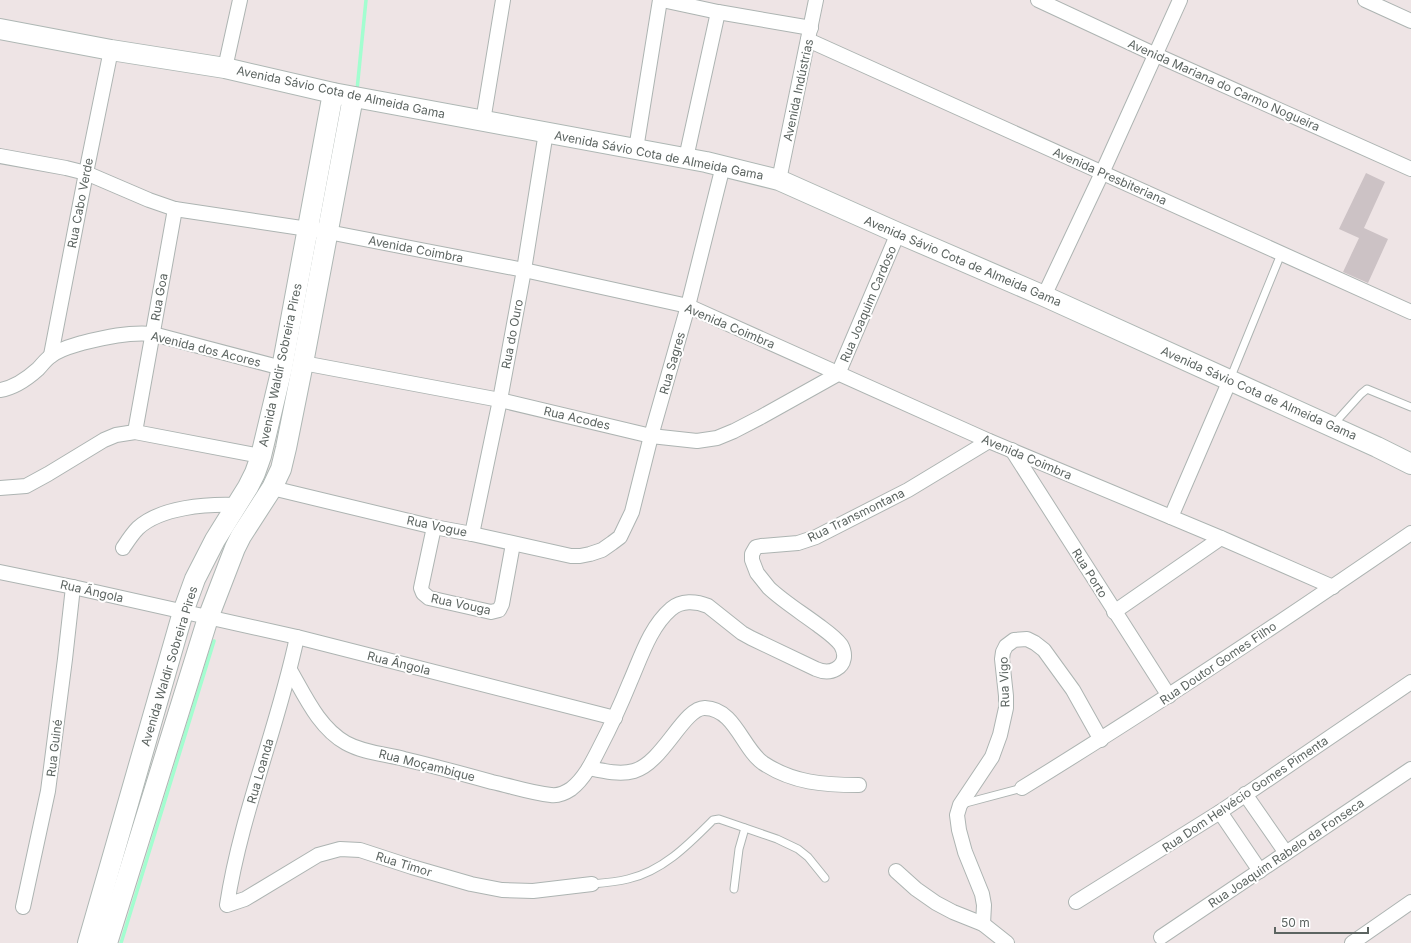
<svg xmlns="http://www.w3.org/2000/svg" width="1411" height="943" font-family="Inter,sans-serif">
	<rect width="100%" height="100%" fill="#eee4e5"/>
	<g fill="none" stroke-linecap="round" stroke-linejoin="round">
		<!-- stream -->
		<g stroke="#a3fed0" stroke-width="3.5">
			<polyline points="357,90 366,0"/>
			<polyline points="121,943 214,641"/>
		</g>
	</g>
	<!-- building -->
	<polygon fill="#ccc2c5" points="1366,173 1385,182 1364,228 1388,239 1368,283 1343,272 1359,238 1339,229"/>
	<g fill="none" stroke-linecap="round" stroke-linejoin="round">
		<!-- lane casing -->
		<g stroke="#adb4b2" stroke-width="9">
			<g id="lane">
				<polyline points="1230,379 1281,254"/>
				<polyline points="1333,425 1361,394 1367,389 1411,407"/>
				<polyline points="962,804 1022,788"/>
				<path d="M592 884C604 883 616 882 628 879 663 871 689 844 713 820L719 819 777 839 798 849 808 857 825 878"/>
				<polyline points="734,889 739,849 745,828"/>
			</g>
		</g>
		<!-- street casing -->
		<g stroke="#adb4b2" stroke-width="16">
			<g id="street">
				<polyline points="662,0 718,12 811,28"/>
				<polyline points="1038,0 1154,54 1411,169"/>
				<polyline points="1365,0 1411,21"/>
				<polyline points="808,40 1411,312"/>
				<polyline points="225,68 240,0"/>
				<polyline points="483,121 503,0"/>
				<polyline points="636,149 660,0"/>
				<polyline points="0,156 66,168 86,173 149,200 175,209 328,232 524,270 688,306 989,441 1221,538 1333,587"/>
				<polyline points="686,158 718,12"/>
				<polyline points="779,180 816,0"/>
				<polyline points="1044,296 1102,173 1180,0"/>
				<polyline points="51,355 86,173 111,50"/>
				<polyline points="303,363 500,400 651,436 697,441 717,438 734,431 761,417 838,374 898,233"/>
				<path d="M0 390C13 388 28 378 38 369 42 365 46 359 51 356 59 349 72 346 82 343 106 337 128 332 153 334L282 368"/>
				<polyline points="135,432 175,209"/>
				<polyline points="1012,450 1169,696"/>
				<polyline points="0,488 26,486 48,474 104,440 116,435 135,432 261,456"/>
				<polyline points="272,488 434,527 472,534 571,556 580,556 590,554 602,550 612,543 620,537 632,512 651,436 688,306 723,166"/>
				<polyline points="1171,517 1230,380"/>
				<polyline points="434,527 421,588 423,593 429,598 491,612 499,610 502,604 513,544"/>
				<polyline points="472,534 500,400 524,270 546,132"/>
				<path d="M123 548C127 542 132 534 138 528 161 507 206 504 236 505"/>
				<polyline points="0,572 73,587 297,637 615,718"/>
				<polyline points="1114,612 1221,538"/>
				<path d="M297 637C278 728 241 813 227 905L245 899 318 855 340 849 360 850 412 867 471 884 502 890 533 891 592 884"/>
				<path d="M290 670C305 696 319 728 346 743 364 753 386 754 404 759 434 766 463 774 492 782 511 786 531 793 551 795 558 796 565 793 571 789 584 779 592 763 600 747 611 726 621 704 630 682 641 657 650 627 671 609 681 600 696 601 708 606L742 633 751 638 816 669C823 672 829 673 836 669 845 664 846 654 841 645 835 637 826 631 818 625 802 613 784 602 769 588L757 573 752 560V554L756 547 761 546 798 543 816 537 908 490 989 441"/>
				<path d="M589 768C603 771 620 775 634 771 663 763 684 707 705 708 735 709 742 748 763 763 793 783 824 785 859 785"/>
				<path d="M1022 788C1154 707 1283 621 1411 533"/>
				<polyline points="1245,794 1286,853"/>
				<polyline points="1220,812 1260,871"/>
				<polyline points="896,871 916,889 936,903 953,912 983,924 1007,943"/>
				<polyline points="1076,902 1220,812 1411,682"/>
				<polyline points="23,907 48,791 65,659 73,587"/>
				<polyline points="983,924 984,905 982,894 965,852 959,830 957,815 960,805 992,757 1000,735 1006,708 1006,696 1002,659 1003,652 1006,646 1014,640 1027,639 1035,643 1044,650 1073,690 1101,740"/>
				<polyline points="1161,937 1411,769"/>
				<polyline points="1352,943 1411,902"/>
			</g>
		</g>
		<!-- secondary casing -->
		<g stroke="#aeb7b4" stroke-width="22">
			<g id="secondary">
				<polyline points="0,29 111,50 225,68 333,93 706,162 779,180 898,233 1044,296 1377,447 1411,464"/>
				<polyline points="88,943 183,612 195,579 215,540 248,487 255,473 261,456 282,368 333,93"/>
				<polyline points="107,943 208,618 235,548 241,536 272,488 281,469 286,448 303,363 353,97"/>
			</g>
		</g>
		<!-- lane -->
		<use href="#lane" stroke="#fff" stroke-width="7"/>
		<!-- street -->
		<use href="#street" stroke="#fff" stroke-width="14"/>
		<!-- secondary -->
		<use href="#secondary" stroke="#fff" stroke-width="20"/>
	</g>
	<g text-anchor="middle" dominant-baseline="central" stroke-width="4" stroke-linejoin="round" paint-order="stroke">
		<!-- street labels -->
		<g font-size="12" fill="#5c6461" stroke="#fff">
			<text transform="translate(1224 85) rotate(24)">Avenida Mariana do Carmo Nogueira</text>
			<text transform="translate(798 90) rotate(-78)">Avenida Indústrias</text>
			<text transform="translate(341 92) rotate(12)">Avenida Sávio Cota de Almeida Gama</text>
			<text transform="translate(659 155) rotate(11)">Avenida Sávio Cota de Almeida Gama</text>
			<text transform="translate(1110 176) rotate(24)">Avenida Presbiteriana</text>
			<text transform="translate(80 203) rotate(-79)">Rua Cabo Verde</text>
			<text transform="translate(416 249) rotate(11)">Avenida Coimbra</text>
			<text transform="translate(963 261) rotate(23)">Avenida Sávio Cota de Almeida Gama</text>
			<text transform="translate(159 297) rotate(-80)">Rua Goa</text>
			<text transform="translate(868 304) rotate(-67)">Rua Joaquim Cardoso</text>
			<text transform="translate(730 326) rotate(23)">Avenida Coimbra</text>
			<text transform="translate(512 334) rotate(-79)">Rua do Ouro</text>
			<text transform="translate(206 349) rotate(14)">Avenida dos Acores</text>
			<text transform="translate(672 363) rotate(-74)">Rua Sagres</text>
			<text transform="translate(280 365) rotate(-78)">Avenida Waldir Sobreira Pires</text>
			<text transform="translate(1259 393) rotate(24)">Avenida Sávio Cota de Almeida Gama</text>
			<text transform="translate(577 418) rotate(13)">Rua Acodes</text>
			<text transform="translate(1027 457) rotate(23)">Avenida Coimbra</text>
			<text transform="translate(856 515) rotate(-26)">Rua Transmontana</text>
			<text transform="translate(437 526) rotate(12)">Rua Vogue</text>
			<text transform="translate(1090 573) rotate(58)">Rua Porto</text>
			<text transform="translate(92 591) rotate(13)">Rua Ãngola</text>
			<text transform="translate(461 604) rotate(12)">Rua Vouga</text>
			<text transform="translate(399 663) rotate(14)">Rua Ângola</text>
			<text transform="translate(1218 663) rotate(-34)">Rua Doutor Gomes Filho</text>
			<text transform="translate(169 666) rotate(-73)">Avenida Waldir Sobreira Pires</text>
			<text transform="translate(1004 682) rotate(-92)">Rua Vigo</text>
			<text transform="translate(54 748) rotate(-83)">Rua Guiné</text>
			<text transform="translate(427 765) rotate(14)">Rua Moçambique</text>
			<text transform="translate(260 771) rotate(-74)">Rua Loanda</text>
			<text transform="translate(1245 794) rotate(-34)">Rua Dom Helvécio Gomes Pimenta</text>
			<text transform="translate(1286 853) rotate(-34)">Rua Joaquim Rabelo da Fonseca</text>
			<text transform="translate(404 864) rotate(17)">Rua Timor</text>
		</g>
	</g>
	<!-- scale -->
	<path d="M1275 927v6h93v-6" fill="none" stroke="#5c6461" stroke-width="2"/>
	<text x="1281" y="927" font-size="12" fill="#5c6461" stroke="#ffffff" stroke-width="3" paint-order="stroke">50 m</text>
</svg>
